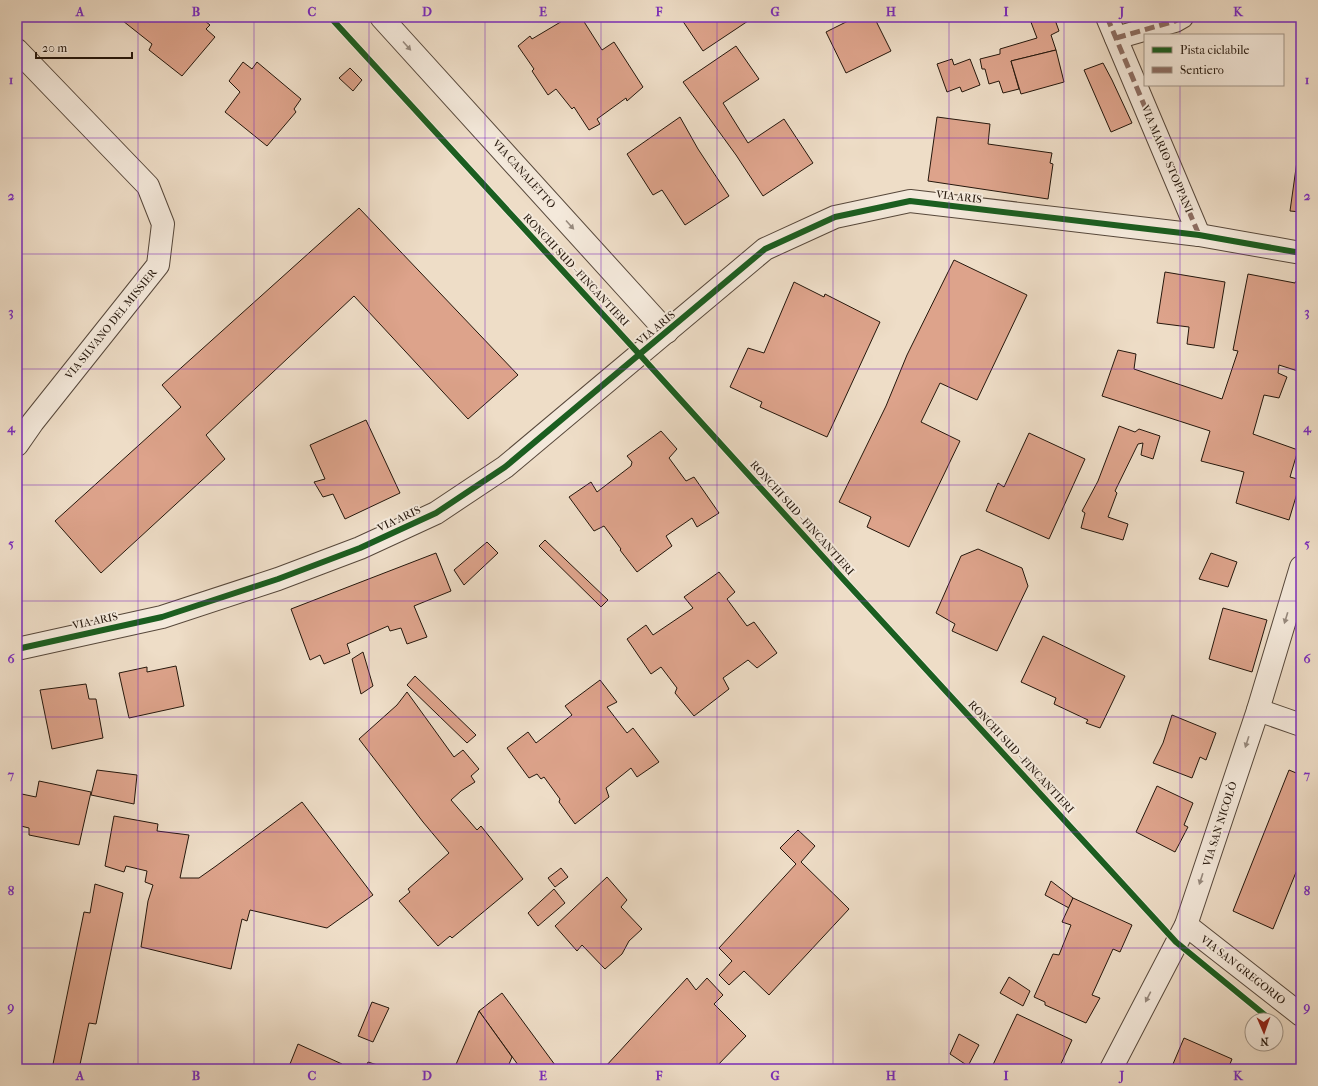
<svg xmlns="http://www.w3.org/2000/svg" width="1318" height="1086" font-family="'IM FELL French Canon',serif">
	<rect width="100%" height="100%" fill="#eeddc7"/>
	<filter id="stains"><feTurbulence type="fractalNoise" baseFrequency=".005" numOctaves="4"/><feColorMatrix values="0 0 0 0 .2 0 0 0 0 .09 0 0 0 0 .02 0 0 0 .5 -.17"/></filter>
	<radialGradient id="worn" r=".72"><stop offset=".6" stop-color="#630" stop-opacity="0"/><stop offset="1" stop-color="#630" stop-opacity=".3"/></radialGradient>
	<!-- building -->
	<g fill="#dda38b" stroke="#25170c">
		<polygon points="126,17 200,17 210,25 206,29 215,37 182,76 149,50 152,44 123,21"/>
		<polygon points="569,17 581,17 602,50 614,42 643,87 627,101 626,98 597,119 600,124 589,130 574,107 572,109 556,89 548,95 532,71 534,69 518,46 530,36 532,39"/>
		<polygon points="680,17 749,17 751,19 703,51"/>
		<polygon points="856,17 874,17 891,51 846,73 826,32"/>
		<polygon points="1029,17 1054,17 1059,31 1051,35 1056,50 1011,61 1019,89 1003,93 999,81 989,84 985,69 982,69 980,59 1000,54 1000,49 1037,38"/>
		<polygon points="736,46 759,79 723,103 748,143 784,119 813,163 763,196 736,155 683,82"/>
		<polygon points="1056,50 1064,82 1021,94 1011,61"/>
		<polygon points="952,59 954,65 970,59 980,85 962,92 960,87 947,92 937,64"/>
		<polygon points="243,62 252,69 257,62 301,99 294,109 296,112 267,146 225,112 240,92 229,81"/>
		<polygon points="1103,63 1112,80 1132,123 1111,132 1084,70"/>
		<polygon points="350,68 362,80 353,91 339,78"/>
		<polygon points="680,117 698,149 729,196 685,225 662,190 653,195 627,154"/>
		<polygon points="937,117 990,124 988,144 1052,153 1050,163 1053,164 1048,199 928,181"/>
		<polygon points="1297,161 1301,162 1301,212 1290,211"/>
		<polygon points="359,208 518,375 468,419 354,296 206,435 225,459 101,573 55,521 181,407 162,385"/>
		<polygon points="954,260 1027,295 977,400 940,383 921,422 960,441 909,547 867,527 871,517 839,502 886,406 907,355"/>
		<polygon points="1165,272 1225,282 1214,348 1187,344 1189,327 1157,323"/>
		<polygon points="1248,274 1295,283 1296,281 1301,282 1301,372 1279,365 1278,373 1287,377 1279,398 1264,395 1253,434 1298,450 1290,477 1301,480 1289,520 1236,503 1244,472 1201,461 1210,431 1102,396 1118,350 1136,354 1134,369 1222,399 1238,351 1233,350"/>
		<polygon points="794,282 824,297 825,294 880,322 827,437 760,407 762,402 730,387 748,348 764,353"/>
		<polygon points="366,420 400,493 345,519 333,494 323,497 314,482 325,479 310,445"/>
		<polygon points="1119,426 1135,432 1139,429 1160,436 1153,459 1141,455 1143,443 1138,444 1115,491 1117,493 1108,517 1128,524 1123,540 1081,528 1085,513 1082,511 1098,481"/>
		<polygon points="661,431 677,449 669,458 686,481 694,477 719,513 697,527 692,518 666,536 672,546 637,572 620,550 621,549 604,526 594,531 569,497 591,482 597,492 631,466 632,462 627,456"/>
		<polygon points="1029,433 1085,459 1049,539 986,511 998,483 1004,487"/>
		<polygon points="545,540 608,600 601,607 539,546"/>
		<polygon points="487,542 498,553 464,585 454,570"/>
		<polygon points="978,549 1022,568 1028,586 997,651 952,631 955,624 936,613 961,556"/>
		<polygon points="436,553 451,591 414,606 427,637 407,644 401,628 390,631 388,626 347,644 350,653 324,664 320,655 310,660 291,609"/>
		<polygon points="1211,553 1237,562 1228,587 1199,579"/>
		<polygon points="719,572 735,592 727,599 747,626 754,622 777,653 757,668 748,660 723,678 729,689 694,716 675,693 677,688 661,667 651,674 627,639 646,625 653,635 693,608 684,597"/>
		<polygon points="1223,608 1267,620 1252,672 1209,659"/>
		<polygon points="1043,636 1125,676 1100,728 1086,723 1088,720 1054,704 1056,698 1021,682"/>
		<polygon points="363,652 373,686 361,694 352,659"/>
		<polygon points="176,666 184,706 129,718 119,673 147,667 147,672"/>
		<polygon points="415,676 476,735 467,743 407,685"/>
		<polygon points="600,680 617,702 607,707 627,733 633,728 659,762 637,777 631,768 606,788 609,797 575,824 559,802 560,799 544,777 541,779 537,774 529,778 507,748 528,732 536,743 572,715 565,706"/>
		<polygon points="86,684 89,699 96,699 103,738 52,749 40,690"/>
		<polygon points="407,692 454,757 463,750 479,769 471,776 475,782 461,791 451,800 477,830 481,826 523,879 452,938 450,936 438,946 399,901 410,892 408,889 449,853 423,822 359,739 397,705"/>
		<polygon points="1172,715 1216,733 1206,760 1200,757 1192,778 1153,763 1163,743"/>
		<polygon points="97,770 137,775 134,804 91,795"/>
		<polygon points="1289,770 1301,775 1301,860 1273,929 1233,911"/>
		<polygon points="39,781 91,792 79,845 29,835 29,828 17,825 17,793 36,797"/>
		<polygon points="1157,786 1193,803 1184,825 1188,827 1175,852 1136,832"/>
		<polygon points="302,802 373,895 327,928 250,910 247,921 242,919 231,969 141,947 148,901 153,885 145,882 147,871 126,866 124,872 105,866 114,816 158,824 157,831 189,835 180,878 199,878 216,866"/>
		<polygon points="798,830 815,846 801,862 849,909 769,995 744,971 729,985 719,975 732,961 719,948 796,864 780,848"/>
		<polygon points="561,868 568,877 555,887 548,878"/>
		<polygon points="607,877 627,900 621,907 642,929 629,941 622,954 605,969 582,945 577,951 555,926"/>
		<polygon points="1051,881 1073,898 1069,908 1045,895"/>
		<polygon points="95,884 123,893 96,1024 89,1023 79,1069 52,1069 84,912 90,913"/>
		<polygon points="554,889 565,903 538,926 528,913"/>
		<polygon points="1073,898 1132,925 1120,952 1113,949 1092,995 1100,998 1086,1023 1045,1005 1045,1002 1034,997 1053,954 1059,955 1071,925 1062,922"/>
		<polygon points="1009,977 1030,991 1023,1006 1000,993"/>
		<polygon points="687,978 696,990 707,978 723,995 714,1004 746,1036 714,1069 607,1069 605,1067"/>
		<polygon points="502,993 558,1069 521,1069 479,1011"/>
		<polygon points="372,1002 389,1008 373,1042 358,1036"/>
		<polygon points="479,1011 512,1057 507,1069 454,1069"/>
		<polygon points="1017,1014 1072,1040 1060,1066 1067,1069 991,1069"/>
		<polygon points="959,1034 979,1045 968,1066 950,1054"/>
		<polygon points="1184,1038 1232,1059 1228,1069 1184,1069 1173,1064"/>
		<polygon points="298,1044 342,1064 340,1069 288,1069"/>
		<polygon points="368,1062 390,1069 365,1069"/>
	</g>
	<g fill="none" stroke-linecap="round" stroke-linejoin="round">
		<!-- street casing -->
		<g stroke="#57483b" stroke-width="24">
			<g id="street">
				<polyline points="381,17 667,332"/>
				<polyline points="1107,17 1199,235"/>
				<polyline points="1116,38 1175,21 1182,17"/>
				<polyline points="17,50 148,186 163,224 158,265 33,422 17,445"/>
				<polyline points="17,649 162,617 278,579 360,548 436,513 505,467 765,249 835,217 910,201 1199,235 1301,253"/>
				<polyline points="1258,710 1301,725"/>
				<polyline points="1186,925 1301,1015"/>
				<polyline points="1111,1069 1186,925 1258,710 1301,567"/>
			</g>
		</g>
		<!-- path -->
		<polyline stroke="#25170c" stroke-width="2.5" stroke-dasharray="3 2" stroke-linecap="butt" points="1299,117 1301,116"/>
		<!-- street -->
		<use href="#street" stroke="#f4e9db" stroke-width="22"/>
		<!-- quiet -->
		<g stroke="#8d6e63" stroke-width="5" stroke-dasharray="10 5" stroke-linecap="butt">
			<polyline points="1107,17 1199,235"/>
			<polyline points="1116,38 1175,21 1182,17"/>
		</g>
		<!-- cycleway casing -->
		<g stroke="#f4e9db" stroke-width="8">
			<g id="cycleway">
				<polyline points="330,17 640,355 844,580 1176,942 1271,1020"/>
				<polyline points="17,649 162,617 278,579 360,548 436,513 505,467 765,249 835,217 910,201 1199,235 1301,253"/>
			</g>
		</g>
		<!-- cycleway -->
		<use href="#cycleway" stroke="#1b5e20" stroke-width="6"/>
	</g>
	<!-- one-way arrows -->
	<defs><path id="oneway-solid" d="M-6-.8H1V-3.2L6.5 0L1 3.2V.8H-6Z"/></defs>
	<g fill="#978a7e">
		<use href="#oneway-solid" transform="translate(407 46) rotate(48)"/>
		<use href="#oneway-solid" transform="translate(570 225) rotate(48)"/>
		<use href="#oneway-solid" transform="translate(1286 618) rotate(107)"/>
		<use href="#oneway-solid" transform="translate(1247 742) rotate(108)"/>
		<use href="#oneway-solid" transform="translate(1201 879) rotate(108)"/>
		<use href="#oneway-solid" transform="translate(1148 997) rotate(117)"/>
	</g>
	<!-- grid -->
	<path fill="none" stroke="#7b2cbf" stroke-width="1" stroke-opacity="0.55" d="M138 17V1069M254 17V1069M369 17V1069M485 17V1069M601 17V1069M717 17V1069M833 17V1069M949 17V1069M1064 17V1069M1180 17V35M1180 85V1069M17 138H1301M17 254H1301M17 369H1301M17 485H1301M17 601H1301M17 717H1301M17 832H1301M17 948H1301"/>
	<g text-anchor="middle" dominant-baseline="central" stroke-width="4" stroke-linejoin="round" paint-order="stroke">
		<!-- street labels -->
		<g font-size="11" fill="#25170c" stroke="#f4e9db">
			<text transform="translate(1167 159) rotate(67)">VIA MARIO STOPPANI</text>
			<text transform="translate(524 174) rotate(48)">VIA CANALETTO</text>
			<text transform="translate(959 197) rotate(7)">VIA ARIS</text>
			<text transform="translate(576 270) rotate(47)">RONCHI SUD - FINCANTIERI</text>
			<text transform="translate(111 324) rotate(-51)">VIA SILVANO DEL MISSIER</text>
			<text transform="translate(656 328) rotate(-40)">VIA ARIS</text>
			<text transform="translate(802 518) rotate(48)">RONCHI SUD - FINCANTIERI</text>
			<text transform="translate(399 519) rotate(-25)">VIA ARIS</text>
			<text transform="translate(95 621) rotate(-12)">VIA ARIS</text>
			<text transform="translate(1021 757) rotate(47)">RONCHI SUD - FINCANTIERI</text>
			<text transform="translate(1220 824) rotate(-72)">VIA SAN NICOLÒ</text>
			<text transform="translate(1243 970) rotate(38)">VIA SAN GREGORIO</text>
		</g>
	</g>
	<!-- margin -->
	<rect width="1318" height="1086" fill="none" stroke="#eeddc7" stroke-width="44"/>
	<!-- legend -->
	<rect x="1144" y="34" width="140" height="52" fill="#f4e9db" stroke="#a19588"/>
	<rect x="1152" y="47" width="20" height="6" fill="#1b5e20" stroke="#a19588"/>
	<text x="1180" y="54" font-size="12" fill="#25170c">Pista ciclabile</text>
	<rect x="1152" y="67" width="20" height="6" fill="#8d6e63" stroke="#a19588"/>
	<text x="1180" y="74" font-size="12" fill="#25170c">Sentiero</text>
	<!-- north arrow -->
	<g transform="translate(1264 1032) rotate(178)"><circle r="19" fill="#f4e9db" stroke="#a19588"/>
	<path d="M0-3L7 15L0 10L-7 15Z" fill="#8f2418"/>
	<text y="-6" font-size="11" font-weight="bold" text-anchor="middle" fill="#25170c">N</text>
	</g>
	<!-- scale -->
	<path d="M36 52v6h96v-6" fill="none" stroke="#25170c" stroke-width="2"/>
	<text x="42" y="52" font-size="12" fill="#25170c" stroke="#f4e9db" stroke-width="3" paint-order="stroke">20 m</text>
	<rect x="22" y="22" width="1274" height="1042" fill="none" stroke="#7b2cbf" stroke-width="1.5"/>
	<g font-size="13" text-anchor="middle" font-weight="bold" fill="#7b2cbf">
		<text x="80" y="16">A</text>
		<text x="196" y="16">B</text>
		<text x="312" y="16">C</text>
		<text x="427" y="16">D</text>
		<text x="543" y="16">E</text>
		<text x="659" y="16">F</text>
		<text x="775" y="16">G</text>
		<text x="891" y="16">H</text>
		<text x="1006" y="16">I</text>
		<text x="1122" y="16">J</text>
		<text x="1238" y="16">K</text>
		<text x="11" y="84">1</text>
		<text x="1307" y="84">1</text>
		<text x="11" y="200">2</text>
		<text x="1307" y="200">2</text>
		<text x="11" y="316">3</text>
		<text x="1307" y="316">3</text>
		<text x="11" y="432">4</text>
		<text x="1307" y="432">4</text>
		<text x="11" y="548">5</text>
		<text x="1307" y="548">5</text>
		<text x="11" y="663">6</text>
		<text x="1307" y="663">6</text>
		<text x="11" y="779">7</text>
		<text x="1307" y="779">7</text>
		<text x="11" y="895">8</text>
		<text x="1307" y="895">8</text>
		<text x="11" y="1011">9</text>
		<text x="1307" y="1011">9</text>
		<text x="80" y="1080">A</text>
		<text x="196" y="1080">B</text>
		<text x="312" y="1080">C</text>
		<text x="427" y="1080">D</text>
		<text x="543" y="1080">E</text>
		<text x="659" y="1080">F</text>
		<text x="775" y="1080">G</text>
		<text x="891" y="1080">H</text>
		<text x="1006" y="1080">I</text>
		<text x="1122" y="1080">J</text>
		<text x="1238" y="1080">K</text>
	</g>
	<rect width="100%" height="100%" filter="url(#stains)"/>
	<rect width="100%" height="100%" fill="url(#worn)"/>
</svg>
